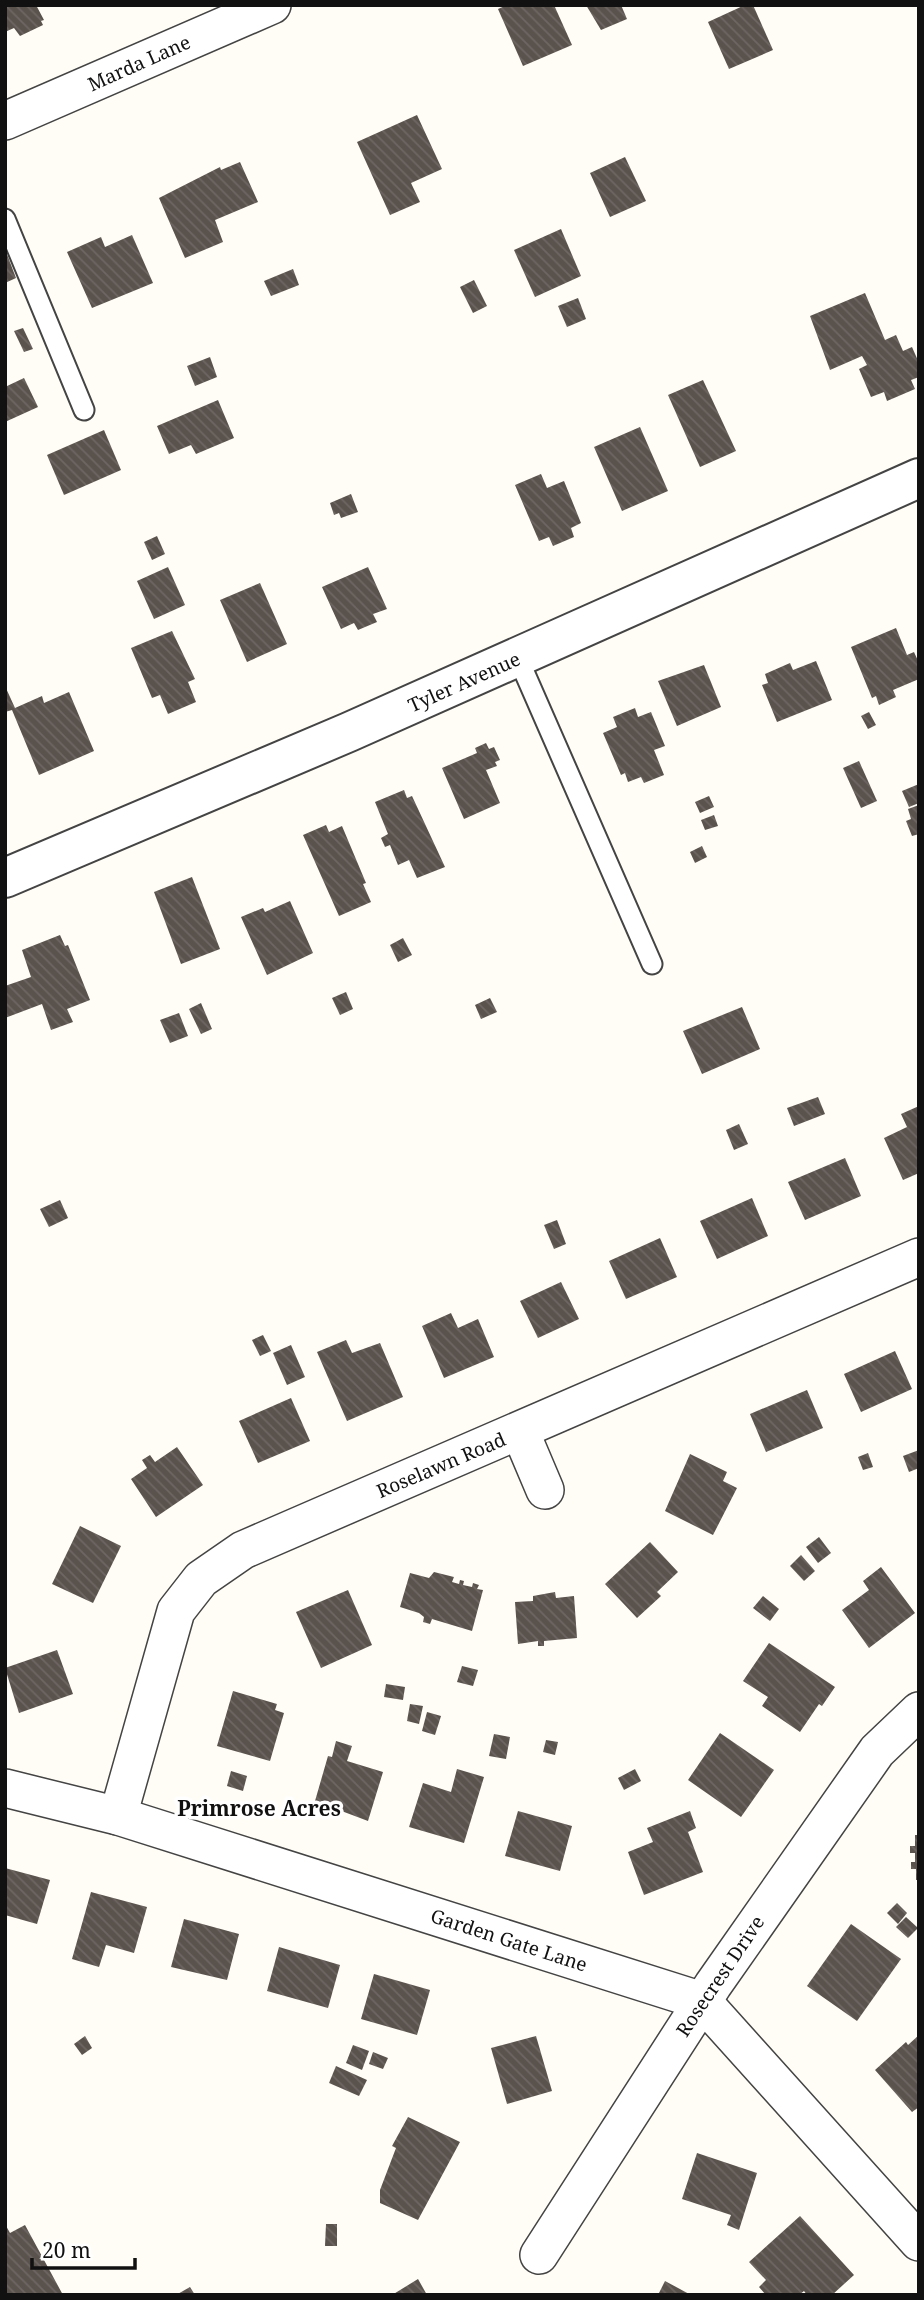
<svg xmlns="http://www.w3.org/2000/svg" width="924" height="2300" font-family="'Noto Serif',serif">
	<defs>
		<pattern id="building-back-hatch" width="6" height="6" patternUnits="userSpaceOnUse" patternTransform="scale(1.75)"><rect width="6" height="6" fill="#5a524d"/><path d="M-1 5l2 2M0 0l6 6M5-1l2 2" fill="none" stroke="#6d6662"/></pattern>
	</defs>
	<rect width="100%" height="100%" fill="#fffdf5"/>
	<!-- building -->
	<g fill="url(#building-back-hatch)">
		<polygon points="5,5 36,5 44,20 41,21 43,25 20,36 14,28 5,32"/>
		<polygon points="507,5 554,5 572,45 523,66 498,9"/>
		<polygon points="586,5 621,5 627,19 601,30"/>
		<polygon points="745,5 753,5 773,50 729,69 708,22"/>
		<polygon points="417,115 442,169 411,183 420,202 390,215 357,142"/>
		<polygon points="625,157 646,201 610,217 590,173"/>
		<polygon points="240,162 258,202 215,220 223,242 185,258 159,198 220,167 221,170"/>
		<polygon points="561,229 581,276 535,297 514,250"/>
		<polygon points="132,235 153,283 92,308 67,252 101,237 105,247"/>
		<polygon points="5,249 16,278 5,283"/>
		<polygon points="293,269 299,285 271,296 264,281"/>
		<polygon points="474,280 487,306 473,313 460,287"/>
		<polygon points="865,293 885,340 896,335 903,351 912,347 919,363 919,377 911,380 915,389 887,401 884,392 871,397 859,369 867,365 862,356 830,370 810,316"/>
		<polygon points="578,298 586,319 567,327 558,306"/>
		<polygon points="23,328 33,349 24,352 14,331"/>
		<polygon points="210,357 217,377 195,386 187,366"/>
		<polygon points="24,378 38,407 5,422 5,387"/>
		<polygon points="703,380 736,451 700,467 668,395"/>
		<polygon points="218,400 234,438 196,454 191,445 169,454 157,426"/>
		<polygon points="640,427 668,491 622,511 594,447"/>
		<polygon points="104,430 121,470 64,495 47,455"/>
		<polygon points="541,474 547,488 564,481 581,523 571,528 574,537 553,546 549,537 539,541 515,485"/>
		<polygon points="351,494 358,512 341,518 339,513 334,515 330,503"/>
		<polygon points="157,536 165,554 152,560 144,542"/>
		<polygon points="168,567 185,605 154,619 137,581"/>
		<polygon points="368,567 387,609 373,614 377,622 358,630 354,623 341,629 322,587"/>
		<polygon points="260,583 287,644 247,662 220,600"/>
		<polygon points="896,628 907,655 914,652 919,663 919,679 893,690 896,697 879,705 876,696 872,698 851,647"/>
		<polygon points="172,631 195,679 188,682 196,702 168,714 160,695 152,698 131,648"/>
		<polygon points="816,661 832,700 777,722 762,685 768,683 765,674 790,663 793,670"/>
		<polygon points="704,665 721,707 677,726 658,681"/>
		<polygon points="5,686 15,708 42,696 44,703 69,692 94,751 39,775 12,710 5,712"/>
		<polygon points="635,708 638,717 651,712 665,746 654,750 664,775 644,783 641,777 628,782 625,773 621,775 603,733 617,727 613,717"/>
		<polygon points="869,712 876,725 868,729 861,716"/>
		<polygon points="486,743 489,749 494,747 500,760 495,762 497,766 486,770 500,803 464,819 442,768 477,753 475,748"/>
		<polygon points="859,761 877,801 861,808 843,768"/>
		<polygon points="919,784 919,803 909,807 902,791"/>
		<polygon points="404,790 407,798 412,796 445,867 417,878 409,860 398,865 390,845 385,847 381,838 388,834 375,802"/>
		<polygon points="709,796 714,807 700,813 695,802"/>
		<polygon points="919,805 919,834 912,836 906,821 911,819 908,809"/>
		<polygon points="714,815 718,826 705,830 701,820"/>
		<polygon points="326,825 329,832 342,826 366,883 363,884 371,902 339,916 303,835"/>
		<polygon points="702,846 707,857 695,863 690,852"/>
		<polygon points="192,877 220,949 181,964 154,892"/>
		<polygon points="290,901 313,953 267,975 241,917 263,908 265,912"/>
		<polygon points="60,935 65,946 68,945 90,1000 67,1009 73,1022 51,1030 42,1004 5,1018 5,986 31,977 22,950"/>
		<polygon points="403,938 412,955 398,962 390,945"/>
		<polygon points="346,992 353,1009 340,1015 332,998"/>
		<polygon points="490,998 497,1012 481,1019 475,1005"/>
		<polygon points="201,1003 212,1029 201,1034 189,1009"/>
		<polygon points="742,1007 760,1049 702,1074 683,1031"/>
		<polygon points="179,1013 188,1036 170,1043 160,1020"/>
		<polygon points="818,1097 825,1114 794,1126 787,1108"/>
		<polygon points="919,1106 919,1173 903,1180 884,1138 907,1127 901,1114"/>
		<polygon points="739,1124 748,1144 734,1150 726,1130"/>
		<polygon points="845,1158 861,1196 805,1220 788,1182"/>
		<polygon points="752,1198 768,1236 717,1259 700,1221"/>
		<polygon points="60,1200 68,1218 49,1227 40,1209"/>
		<polygon points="557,1220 566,1244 554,1249 544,1225"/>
		<polygon points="660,1238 677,1277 626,1299 609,1261"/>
		<polygon points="561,1282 579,1319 538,1338 520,1301"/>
		<polygon points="451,1313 458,1328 478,1319 494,1357 444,1378 422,1326"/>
		<polygon points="263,1335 271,1351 260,1356 252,1340"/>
		<polygon points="346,1340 352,1353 380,1343 403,1397 347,1421 317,1352"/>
		<polygon points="291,1345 305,1377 287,1385 273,1353"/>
		<polygon points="895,1351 912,1389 861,1412 844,1374"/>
		<polygon points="807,1390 823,1428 766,1452 750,1414"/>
		<polygon points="291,1398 310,1441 258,1463 239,1421"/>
		<polygon points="177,1447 203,1485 156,1517 131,1479 147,1468 142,1460 150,1455 155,1462"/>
		<polygon points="919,1450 919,1468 909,1472 903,1456"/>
		<polygon points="868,1453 873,1467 863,1470 858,1457"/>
		<polygon points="690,1454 727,1472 723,1481 737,1488 713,1535 665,1511"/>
		<polygon points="80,1526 121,1546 93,1603 52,1584"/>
		<polygon points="819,1537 831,1553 818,1563 806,1547"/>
		<polygon points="650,1542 678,1572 657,1592 661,1596 637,1618 605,1584"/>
		<polygon points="801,1555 815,1571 804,1581 790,1566"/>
		<polygon points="881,1567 915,1613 869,1648 842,1610 869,1590 863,1581"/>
		<polygon points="434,1572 454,1577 452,1582 459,1584 460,1580 464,1581 463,1585 472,1587 473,1583 479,1585 477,1589 483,1590 472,1631 432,1619 430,1624 423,1622 424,1617 419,1613 400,1607 410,1573 429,1578"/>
		<polygon points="348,1590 372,1645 321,1668 296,1612"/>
		<polygon points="555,1592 556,1598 574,1596 577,1638 544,1641 544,1646 538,1646 538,1641 518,1644 515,1602 533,1601 533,1596"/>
		<polygon points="763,1596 779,1609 770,1621 753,1608"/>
		<polygon points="769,1643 835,1687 822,1706 819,1704 800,1732 762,1706 768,1697 743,1681"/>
		<polygon points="57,1650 73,1694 19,1713 5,1668"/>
		<polygon points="462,1666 478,1670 473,1686 457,1682"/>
		<polygon points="386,1684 405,1687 403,1700 384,1697"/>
		<polygon points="233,1691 277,1704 275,1710 284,1713 270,1761 217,1746"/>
		<polygon points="410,1704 423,1706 419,1724 407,1721"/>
		<polygon points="427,1712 441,1716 435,1735 422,1731"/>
		<polygon points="720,1733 774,1770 741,1817 688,1780"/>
		<polygon points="494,1734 510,1737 506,1759 489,1756"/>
		<polygon points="546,1740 558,1742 555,1755 543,1752"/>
		<polygon points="336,1741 352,1746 347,1761 383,1772 368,1821 315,1801 328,1756 332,1757"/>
		<polygon points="457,1769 484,1777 464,1843 409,1827 423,1783 451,1792"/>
		<polygon points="635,1769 641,1781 624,1790 618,1778"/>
		<polygon points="231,1771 247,1776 243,1791 227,1786"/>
		<polygon points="518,1811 572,1826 560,1871 505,1856"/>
		<polygon points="690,1811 696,1828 688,1832 703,1872 644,1895 628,1852 653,1842 647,1828"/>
		<polygon points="915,1835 919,1835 919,1880 916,1880 916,1869 911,1869 911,1862 915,1862 915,1853 910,1853 910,1846 915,1846"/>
		<polygon points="5,1868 50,1880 37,1924 5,1915"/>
		<polygon points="91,1892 147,1907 134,1953 106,1945 99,1967 72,1959"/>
		<polygon points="897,1903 907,1913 898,1924 887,1913"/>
		<polygon points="906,1917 918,1928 908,1938 896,1927"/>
		<polygon points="184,1919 239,1934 227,1980 171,1967"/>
		<polygon points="851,1924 901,1959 857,2021 807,1986"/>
		<polygon points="279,1947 340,1965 328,2008 267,1991"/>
		<polygon points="374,1974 430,1990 417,2035 361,2019"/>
		<polygon points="919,2035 919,2107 912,2112 875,2070 906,2042 908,2045"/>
		<polygon points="85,2036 92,2048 82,2055 74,2044"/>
		<polygon points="536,2036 552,2091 507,2104 491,2048"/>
		<polygon points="353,2045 369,2051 362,2070 346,2063"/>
		<polygon points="373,2052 388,2058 383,2069 369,2064"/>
		<polygon points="336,2066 367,2080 359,2096 329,2083"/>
		<polygon points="408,2117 460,2142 418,2220 380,2203 380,2190 396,2148 392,2146"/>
		<polygon points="697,2153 757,2173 739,2230 727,2225 731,2215 682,2199"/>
		<polygon points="800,2216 854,2275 832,2295 807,2295 804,2291 799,2295 766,2295 759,2287 766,2280 749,2262"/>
		<polygon points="5,2224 10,2233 25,2225 63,2295 5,2295"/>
		<polygon points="326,2224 337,2224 337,2246 325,2246"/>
		<polygon points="418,2279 427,2295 392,2295"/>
		<polygon points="665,2281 691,2295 658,2295"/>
		<polygon points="190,2287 195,2295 176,2295"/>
	</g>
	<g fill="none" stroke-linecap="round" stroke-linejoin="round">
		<!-- service casing -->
		<g stroke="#444" stroke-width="23">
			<g id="service">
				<polyline points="5,219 84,410"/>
				<polyline points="518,658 652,964"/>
			</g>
		</g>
		<!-- minor casing -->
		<g stroke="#444" stroke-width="40">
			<g id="minor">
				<polyline points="5,121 272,5"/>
				<polyline points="520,1431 545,1490"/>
				<polyline points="5,1788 118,1816 702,2001 919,2242"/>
				<polyline points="118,1816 176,1611 201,1579 243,1550 919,1257"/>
				<polyline points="539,2255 713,1985 877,1751 919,1711"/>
			</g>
		</g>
		<!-- tertiary casing -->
		<g stroke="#444" stroke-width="42">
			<polyline id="tertiary" points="5,878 349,732 919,478"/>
		</g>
		<!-- service -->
		<use href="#service" stroke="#fff" stroke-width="19"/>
		<!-- minor -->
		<use href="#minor" stroke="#fff" stroke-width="37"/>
		<!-- tertiary -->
		<use href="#tertiary" stroke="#fff" stroke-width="38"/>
	</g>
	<g text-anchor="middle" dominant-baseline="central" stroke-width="7" stroke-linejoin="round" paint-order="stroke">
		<!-- street labels -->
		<g font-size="19" fill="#111" stroke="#fff">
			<text transform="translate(139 63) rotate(-24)">Marda Lane</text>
			<text transform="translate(464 682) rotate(-24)">Tyler Avenue</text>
			<text transform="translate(441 1465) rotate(-23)">Roselawn Road</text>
			<text transform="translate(509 1940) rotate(18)">Garden Gate Lane</text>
			<text transform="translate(720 1976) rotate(-56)">Rosecrest Drive</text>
		</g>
		<!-- neighbourhood labels -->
		<g font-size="21" font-weight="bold" fill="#111" stroke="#fff">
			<text x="259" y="1808">Primrose Acres</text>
		</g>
	</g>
	<!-- border -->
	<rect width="924" height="2300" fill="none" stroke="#111111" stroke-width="14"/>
	<!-- scale -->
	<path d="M32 2258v10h103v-10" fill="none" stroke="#111111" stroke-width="3.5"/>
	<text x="42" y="2258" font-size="21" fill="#111111" stroke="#ffffff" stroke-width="5" paint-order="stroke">20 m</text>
</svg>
